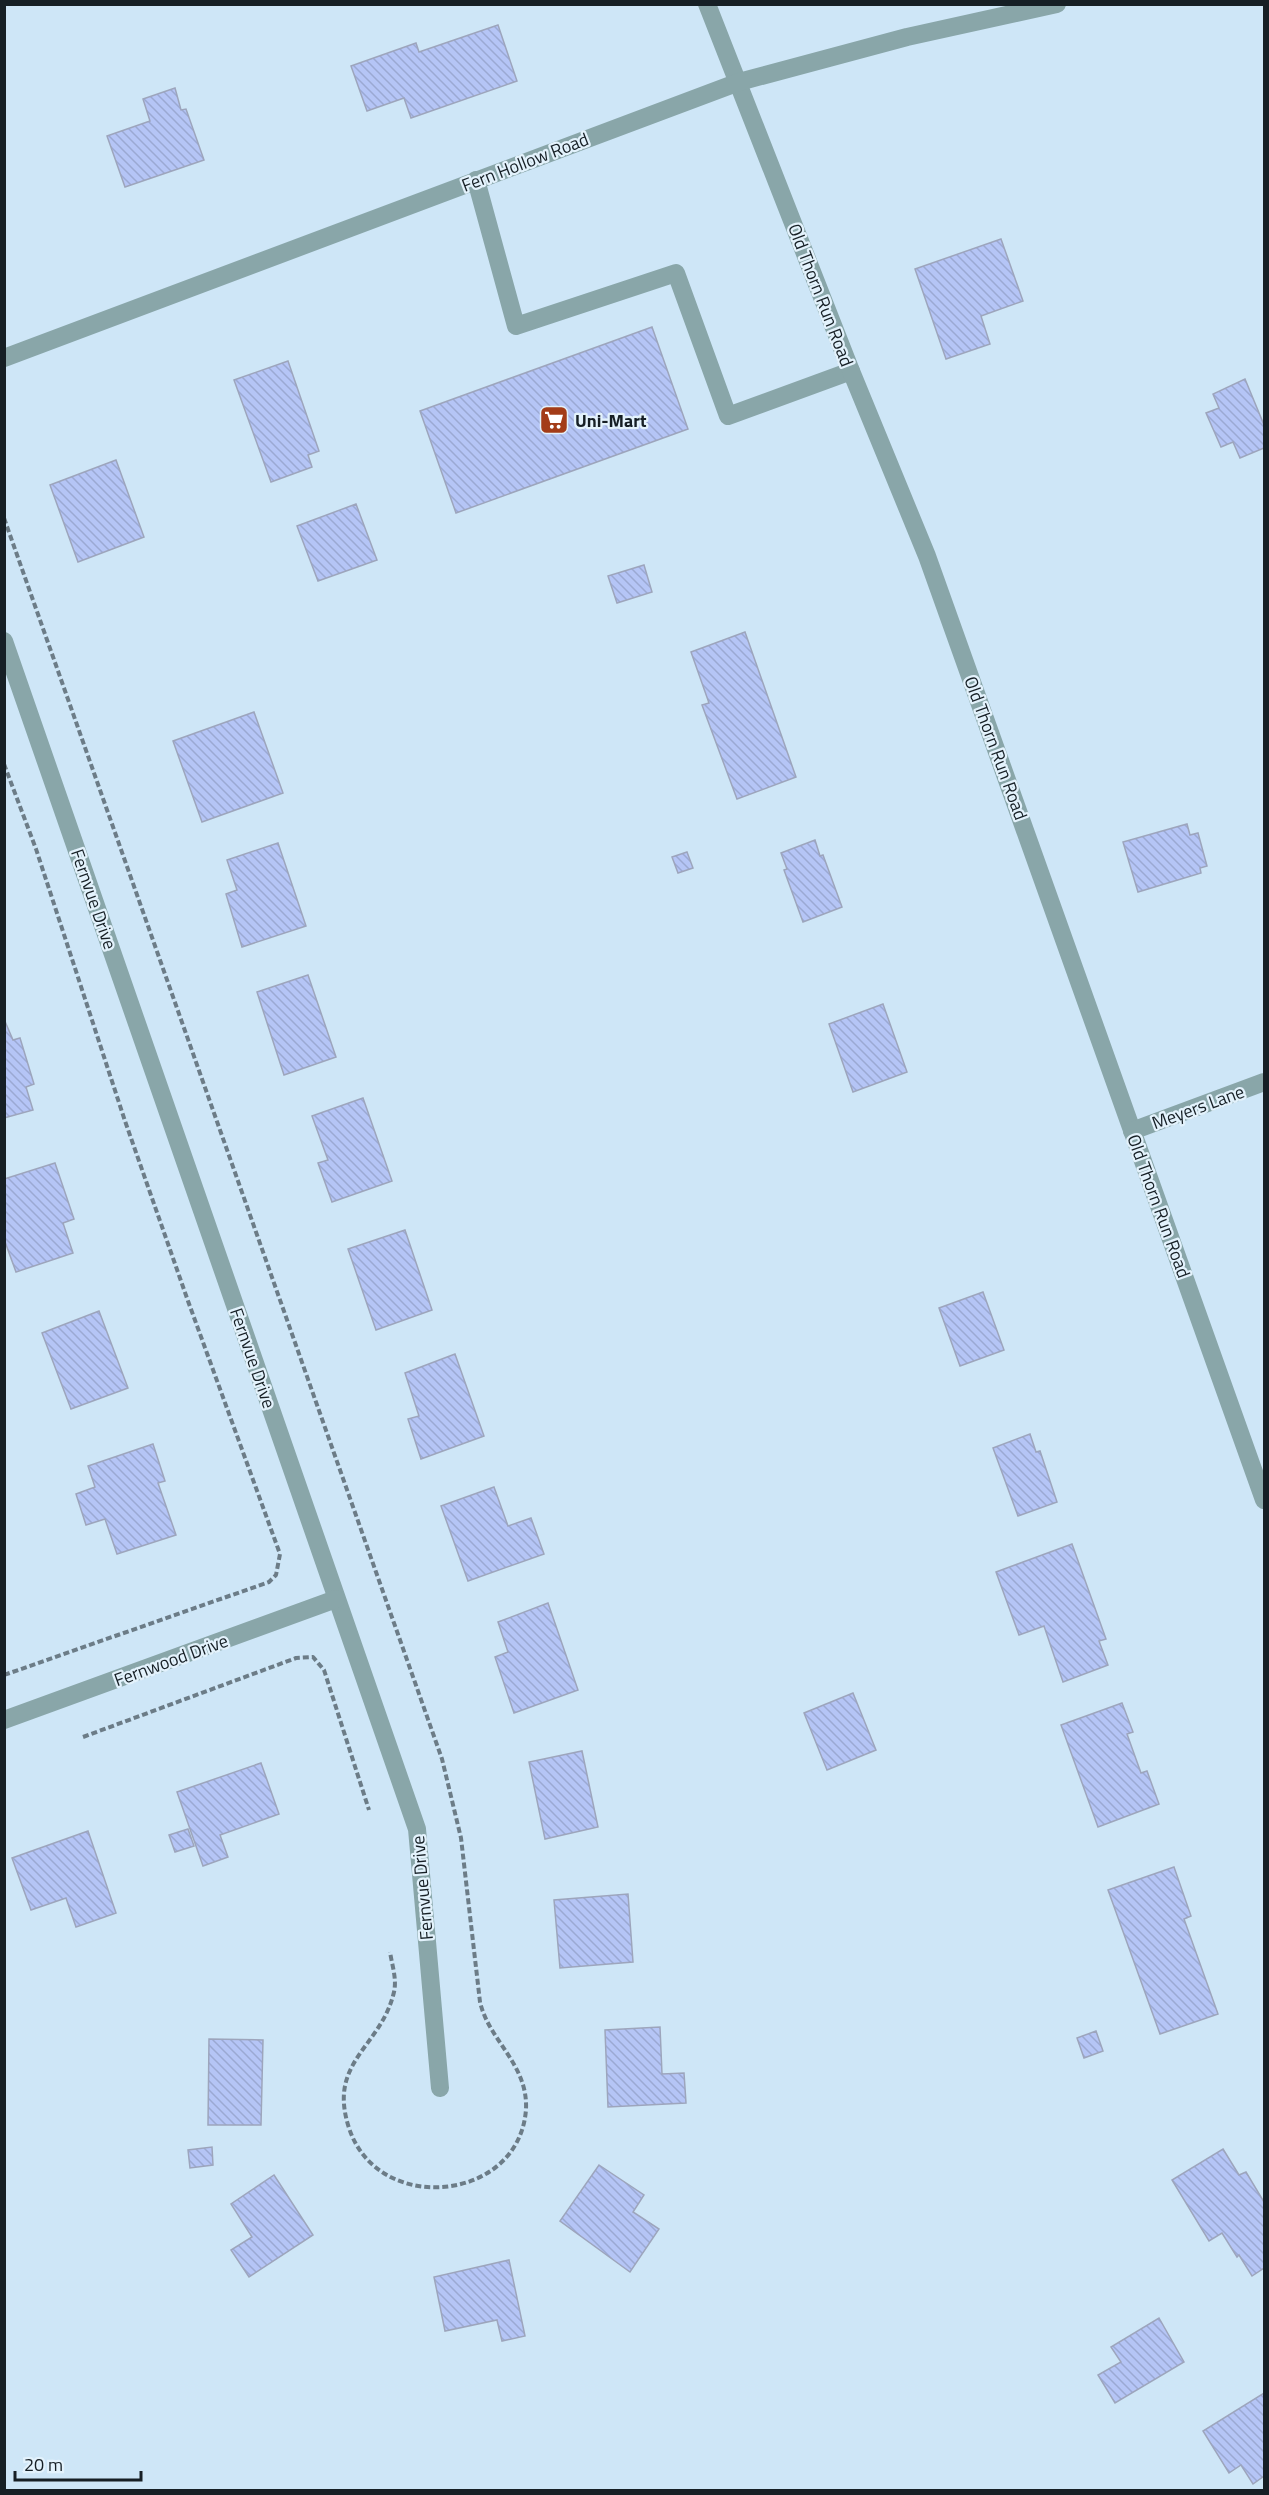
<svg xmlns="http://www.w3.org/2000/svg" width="1269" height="2495" font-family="'Titillium Web',sans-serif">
	<defs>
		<pattern id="building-back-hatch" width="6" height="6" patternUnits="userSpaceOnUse" patternTransform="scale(1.5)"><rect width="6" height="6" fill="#b5c5f6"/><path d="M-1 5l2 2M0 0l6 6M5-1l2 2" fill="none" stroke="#9ba9d3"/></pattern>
	</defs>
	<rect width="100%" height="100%" fill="#cee6f7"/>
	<!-- building -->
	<g fill="url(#building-back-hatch)" stroke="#9da5bc" stroke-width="1.5">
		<polygon points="498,25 517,81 411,118 404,98 367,111 351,66 416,43 419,52"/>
		<polygon points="175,88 181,110 186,109 204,160 125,187 107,136 150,121 143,99"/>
		<polygon points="1001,239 1023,301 981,316 990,344 946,359 915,269"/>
		<polygon points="652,327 688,429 456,513 420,411"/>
		<polygon points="288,361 319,451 308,455 312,467 271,482 234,380"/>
		<polygon points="1245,379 1264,425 1264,448 1240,458 1233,442 1221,447 1206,413 1219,408 1213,394"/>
		<polygon points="116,460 144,537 78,562 50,485"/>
		<polygon points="356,504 377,560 318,581 297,526"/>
		<polygon points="644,565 652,592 617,603 608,576"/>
		<polygon points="745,632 796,777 737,799 702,705 709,703 691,652"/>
		<polygon points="254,712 283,793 202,822 173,741"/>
		<polygon points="1187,824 1190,835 1198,833 1207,866 1200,868 1201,873 1138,892 1123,842"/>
		<polygon points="815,840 820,856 823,855 842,907 803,922 784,870 787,869 781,853"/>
		<polygon points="278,843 306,926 242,947 226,894 237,890 227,860"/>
		<polygon points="687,852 693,868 678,873 672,857"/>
		<polygon points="308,975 336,1057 284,1075 257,992"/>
		<polygon points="883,1004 907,1072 853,1092 829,1024"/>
		<polygon points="4,1019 13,1040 20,1038 34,1084 26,1087 33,1110 4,1118"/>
		<polygon points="363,1098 392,1181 332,1202 318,1163 328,1160 312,1116"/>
		<polygon points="55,1163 74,1219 63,1223 73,1253 16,1272 4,1239 4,1179"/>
		<polygon points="405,1230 432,1310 376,1330 348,1249"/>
		<polygon points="983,1292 1004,1350 960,1366 939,1308"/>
		<polygon points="99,1311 128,1388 71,1409 42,1333"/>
		<polygon points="455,1354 484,1436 421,1459 408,1419 419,1416 405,1373"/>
		<polygon points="1030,1434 1036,1452 1040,1451 1057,1502 1018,1516 993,1448"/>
		<polygon points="153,1444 165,1481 158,1483 176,1535 117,1554 105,1519 86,1525 76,1494 95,1487 88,1466"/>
		<polygon points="494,1487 508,1526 531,1518 544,1554 468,1581 441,1506"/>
		<polygon points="1072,1544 1106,1639 1099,1641 1108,1665 1063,1682 1044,1626 1019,1635 996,1572"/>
		<polygon points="548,1603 578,1690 514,1713 495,1657 508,1652 498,1622"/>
		<polygon points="853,1693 876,1750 827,1770 804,1713"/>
		<polygon points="1122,1703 1133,1732 1127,1734 1141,1773 1147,1771 1159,1804 1098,1827 1061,1725"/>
		<polygon points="582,1751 598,1827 545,1839 529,1762"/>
		<polygon points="261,1763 279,1814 220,1835 228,1857 203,1866 177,1792"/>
		<polygon points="188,1829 194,1846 175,1852 169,1835"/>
		<polygon points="88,1831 116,1913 76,1927 66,1898 31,1910 12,1858"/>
		<polygon points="1174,1867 1191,1916 1184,1919 1218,2014 1160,2034 1108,1890"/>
		<polygon points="628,1894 633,1962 560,1968 554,1900"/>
		<polygon points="660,2027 662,2074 684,2073 686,2103 608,2107 605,2030"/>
		<polygon points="1096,2031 1103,2051 1084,2058 1077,2038"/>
		<polygon points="209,2039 263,2040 261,2125 208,2125"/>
		<polygon points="212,2147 213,2165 190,2168 188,2150"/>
		<polygon points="1223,2149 1239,2175 1246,2172 1264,2202 1264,2268 1252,2276 1239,2255 1237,2257 1222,2233 1209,2241 1172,2180"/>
		<polygon points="599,2165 644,2195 633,2212 659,2229 630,2272 560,2221"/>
		<polygon points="274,2175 313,2235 249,2277 231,2250 252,2237 231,2204"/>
		<polygon points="509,2260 525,2336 502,2341 497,2320 445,2331 434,2277"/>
		<polygon points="1159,2318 1184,2362 1115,2403 1098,2375 1121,2362 1111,2347"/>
		<polygon points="1264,2393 1264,2476 1253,2484 1241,2465 1229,2473 1203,2431"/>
	</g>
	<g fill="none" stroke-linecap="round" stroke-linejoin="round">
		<!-- path -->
		<g stroke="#6c7c87" stroke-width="4" stroke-dasharray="6 3" stroke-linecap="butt">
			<path d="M4 518 442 1759 461 1838 480 2002C489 2041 528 2064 526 2109 520 2202 378 2217 349 2128 327 2061 381 2048 394 1992 397 1979 392 1965 390 1952"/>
			<polyline points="4,764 36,849 125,1121 188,1301 280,1554 276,1575 269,1582 4,1675"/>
			<polyline points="83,1737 296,1658 313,1657 324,1670 369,1810"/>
		</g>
		<!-- lane -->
		<polyline stroke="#89a6a9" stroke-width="18" points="476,180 516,326 676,273 728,416 851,371"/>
		<!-- street -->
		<g stroke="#89a6a9" stroke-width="18">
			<polyline points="707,4 851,371 927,556 1264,1500"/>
			<polyline points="4,358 739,82 907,37 1057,4"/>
			<polyline points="4,641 417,1829 440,2088"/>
			<polyline points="1132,1131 1264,1082"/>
			<polyline points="4,1720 336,1599"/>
		</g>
	</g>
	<!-- icons -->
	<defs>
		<g id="supermarket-square" transform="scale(1.5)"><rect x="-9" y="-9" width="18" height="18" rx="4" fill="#a33c18" stroke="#e3f2fc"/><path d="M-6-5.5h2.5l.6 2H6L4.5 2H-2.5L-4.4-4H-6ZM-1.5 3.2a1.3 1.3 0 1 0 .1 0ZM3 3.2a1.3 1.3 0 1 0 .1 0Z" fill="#fff"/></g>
	</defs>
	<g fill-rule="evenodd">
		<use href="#supermarket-square" x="554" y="420"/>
	</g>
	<g text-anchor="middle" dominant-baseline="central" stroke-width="4.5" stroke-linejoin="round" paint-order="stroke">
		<!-- street labels -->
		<g font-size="18" fill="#161f25" stroke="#e3f2fc">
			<text transform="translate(525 162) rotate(-21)">Fern Hollow Road</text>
			<text transform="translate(821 295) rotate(69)">Old Thorn Run Road</text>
			<text transform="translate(996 748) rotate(70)">Old Thorn Run Road</text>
			<text transform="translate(94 899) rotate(71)">Fernvue Drive</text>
			<text transform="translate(1198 1107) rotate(-20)">Meyers Lane</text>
			<text transform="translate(1159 1206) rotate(70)">Old Thorn Run Road</text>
			<text transform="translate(253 1358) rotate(71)">Fernvue Drive</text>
			<text transform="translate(171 1660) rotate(-20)">Fernwood Drive</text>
			<text transform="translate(422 1888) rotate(-95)">Fernvue Drive</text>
		</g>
		<!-- poi labels -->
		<g font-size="18" font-weight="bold" fill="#161f25" stroke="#e3f2fc" text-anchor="start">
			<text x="575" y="420">Uni-Mart</text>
		</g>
	</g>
	<!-- border -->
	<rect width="1269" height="2495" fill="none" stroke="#161f25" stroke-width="12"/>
	<!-- scale -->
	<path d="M15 2471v9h126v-9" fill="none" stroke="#161f25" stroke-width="3"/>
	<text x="24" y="2471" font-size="18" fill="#161f25" stroke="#e3f2fc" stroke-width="4.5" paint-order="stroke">20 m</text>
</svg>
